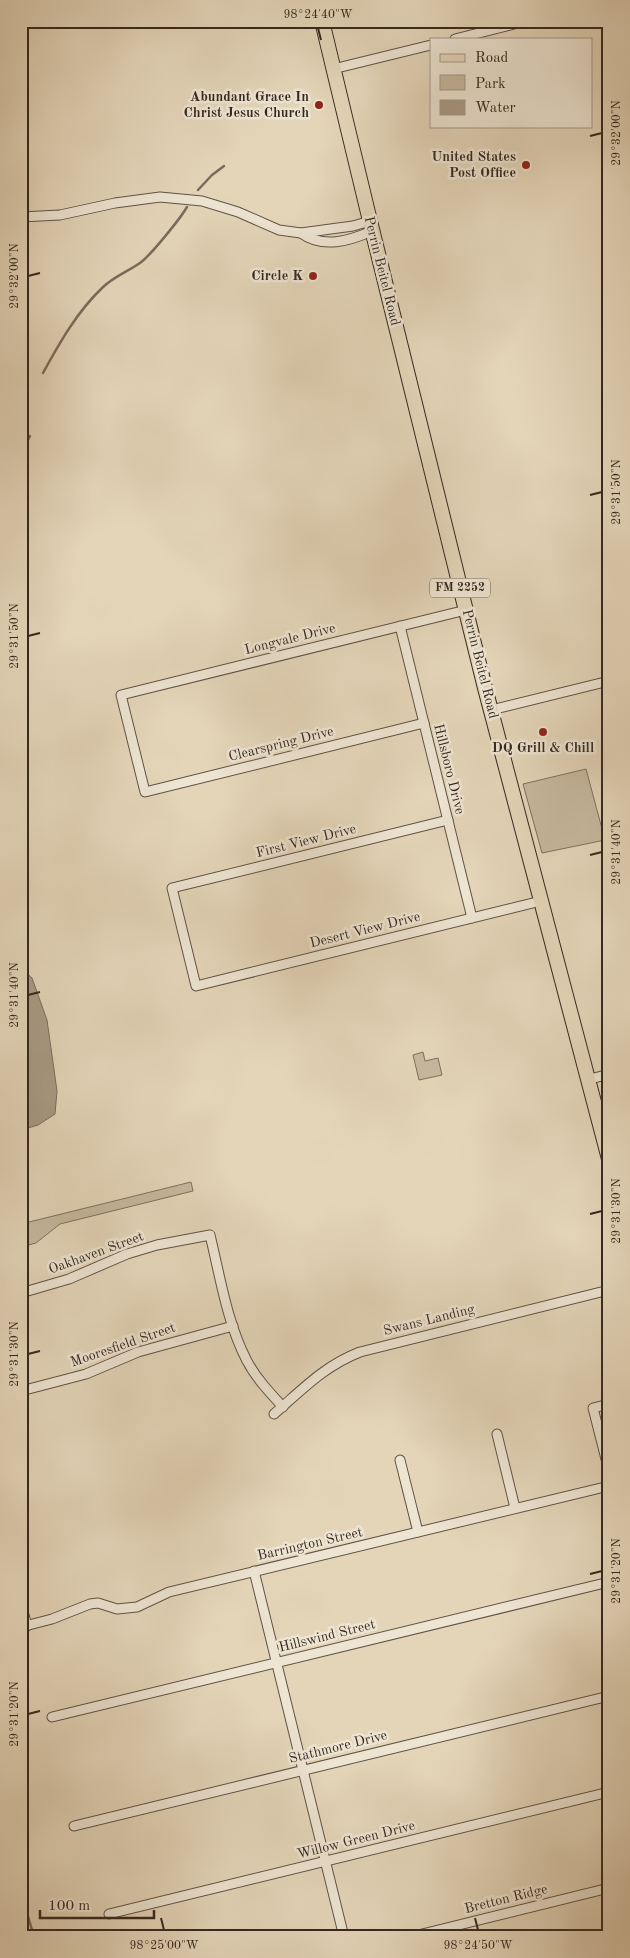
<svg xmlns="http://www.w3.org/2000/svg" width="630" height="1958" font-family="'Old Standard TT',serif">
	<rect width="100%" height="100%" fill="#e4d5b9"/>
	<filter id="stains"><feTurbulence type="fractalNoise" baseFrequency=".004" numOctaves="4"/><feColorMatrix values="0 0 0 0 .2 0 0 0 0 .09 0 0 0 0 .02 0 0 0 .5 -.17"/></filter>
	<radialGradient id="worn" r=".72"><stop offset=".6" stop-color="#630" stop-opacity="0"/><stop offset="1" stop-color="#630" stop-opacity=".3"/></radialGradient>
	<!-- green -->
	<g fill="#c6b89f" stroke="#7e705e">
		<polygon points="586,769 605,840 542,853 523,784"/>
		<polygon points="423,1052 425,1061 438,1058 442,1075 419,1080 413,1055"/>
		<polygon points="191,1182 193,1191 60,1224 36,1243 21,1247 21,1224"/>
	</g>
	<!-- water -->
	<polygon fill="#a89a84" stroke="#7a6c5b" points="21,968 32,978 47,1020 57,1091 55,1114 38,1125 21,1130"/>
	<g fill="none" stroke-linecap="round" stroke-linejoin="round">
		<!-- stream -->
		<g stroke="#7a6c5b" stroke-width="2.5">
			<polyline points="198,190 212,175 224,166"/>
			<path d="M43 373C60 342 77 312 102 288 113 277 127 272 140 263 150 256 180 219 187 207"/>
			<polyline points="21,453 30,436"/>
			<polyline points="21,1201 23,1217"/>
			<polyline points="21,1892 34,1937"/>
		</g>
		<!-- minor casing -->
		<g stroke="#615345" stroke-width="11">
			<g id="minor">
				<polyline points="455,39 526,21"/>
				<polyline points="333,69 431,45"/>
				<polyline points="21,217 60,215 115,203 160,197 202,201 238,212 279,230 301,233 353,226 370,221"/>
				<path d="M301 233C323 249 349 241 372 231"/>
				<polyline points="400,626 472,918"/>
				<polyline points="491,710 609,681"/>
				<polyline points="424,723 145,792 121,695 466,610"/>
				<polyline points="448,820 172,888 196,986 541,901"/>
				<polyline points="587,1080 609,1074"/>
				<path d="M21 1293 69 1279 127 1254 157 1245 210 1235C220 1276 227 1323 247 1361 256 1378 270 1393 283 1407"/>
				<polyline points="21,1391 86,1374 138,1352 233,1326"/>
				<polyline points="609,1404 593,1408 609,1471"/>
				<path d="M274 1414C303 1389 324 1366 360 1352L609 1290"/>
				<polyline points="497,1434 515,1508"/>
				<polyline points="400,1460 418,1532"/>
				<polyline points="254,1571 344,1937"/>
				<polyline points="21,1604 27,1626"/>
				<polyline points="21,1627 52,1619 90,1604 98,1603 117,1609 137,1607 169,1592 609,1486"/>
				<polyline points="52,1717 609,1582"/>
				<polyline points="74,1826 609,1696"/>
				<polyline points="109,1914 609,1792"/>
				<polyline points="410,1937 609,1888"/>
			</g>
		</g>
		<!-- primary casing -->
		<g stroke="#35281e" stroke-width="16">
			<polyline id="primary" points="322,21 370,221 485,688 609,1159"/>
		</g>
		<!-- minor -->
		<use href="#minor" stroke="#ede4d2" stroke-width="9"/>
		<!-- primary -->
		<use href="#primary" stroke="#e4d5b9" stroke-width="14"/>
	</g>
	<!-- ticks -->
	<path fill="none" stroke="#35281e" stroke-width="2" d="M318 28 321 40M590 136 602 133M28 276 40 273M590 495 602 492M28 636 40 633M590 855 602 852M28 995 40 992M590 1214 602 1211M28 1354 40 1351M590 1574 602 1571M28 1714 40 1711M161 1918 164 1930M475 1918 478 1930"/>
	<!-- markers -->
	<g fill="#8f2418" stroke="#ede4d2" stroke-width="2">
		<circle cx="319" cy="105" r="5"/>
		<circle cx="526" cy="165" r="5"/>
		<circle cx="313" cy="276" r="5"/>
		<circle cx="543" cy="732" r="5"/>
	</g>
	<g text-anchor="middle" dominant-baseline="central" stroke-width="5" stroke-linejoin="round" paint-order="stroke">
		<!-- shield labels -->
		<rect fill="#ede4d2" stroke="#6c6054" stroke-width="1" x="430" y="578.5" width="60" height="19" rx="4"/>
		<g font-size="12" font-weight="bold" fill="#35281e">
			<text x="460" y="588">FM 2252</text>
		</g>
		<!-- poi labels -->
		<g font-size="14" font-weight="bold" fill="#35281e" stroke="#ede4d2" text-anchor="end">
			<text x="309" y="97">Abundant Grace In<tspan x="309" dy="16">Christ Jesus Church</tspan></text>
			<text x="516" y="157">United States<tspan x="516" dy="16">Post Office</tspan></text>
			<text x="303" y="276">Circle K</text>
			<text x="543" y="748" text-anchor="middle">DQ Grill &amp; Chill</text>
		</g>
		<!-- street labels -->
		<g font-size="14" fill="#35281e" stroke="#ede4d2">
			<text transform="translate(382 271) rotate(76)">Perrin Beitel Road</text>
			<text transform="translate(290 639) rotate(-14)">Longvale Drive</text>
			<text transform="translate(480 664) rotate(76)">Perrin Beitel Road</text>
			<text transform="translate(281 744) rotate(-14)">Clearspring Drive</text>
			<text transform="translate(449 769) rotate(76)">Hillsboro Drive</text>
			<text transform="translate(306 841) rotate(-14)">First View Drive</text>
			<text transform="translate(365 930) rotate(-14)">Desert View Drive</text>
			<text transform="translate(96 1253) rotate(-20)">Oakhaven Street</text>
			<text transform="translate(429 1320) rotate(-14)">Swans Landing</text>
			<text transform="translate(123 1345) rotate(-19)">Mooresfield Street</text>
			<text transform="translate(310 1544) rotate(-13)">Barrington Street</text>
			<text transform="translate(327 1636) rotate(-14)">Hillswind Street</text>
			<text transform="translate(338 1747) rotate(-14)">Stathmore Drive</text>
			<text transform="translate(356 1840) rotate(-14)">Willow Green Drive</text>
			<text transform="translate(506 1899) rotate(-14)">Bretton Ridge</text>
		</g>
	</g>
	<!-- margin -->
	<rect width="630" height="1958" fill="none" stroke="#e4d5b9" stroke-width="55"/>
	<!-- legend -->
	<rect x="430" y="38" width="162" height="90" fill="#ede4d2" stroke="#a3998a"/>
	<rect x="440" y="54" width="25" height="8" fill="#e4d5b9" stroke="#a3998a"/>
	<text x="475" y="62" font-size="15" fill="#35281e">Road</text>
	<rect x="440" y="75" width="25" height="15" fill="#c6b89f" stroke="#a3998a"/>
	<text x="475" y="88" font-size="15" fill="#35281e">Park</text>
	<rect x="440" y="100" width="25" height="15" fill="#a89a84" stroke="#a3998a"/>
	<text x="475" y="112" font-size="15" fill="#35281e">Water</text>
	<!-- scale -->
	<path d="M40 1910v8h114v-8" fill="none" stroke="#35281e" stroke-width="2.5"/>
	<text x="48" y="1910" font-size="15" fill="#35281e" stroke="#ede4d2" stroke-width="4" paint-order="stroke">100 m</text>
	<rect x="28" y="28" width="574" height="1902" fill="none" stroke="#35281e" stroke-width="2"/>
	<g font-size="12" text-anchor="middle" fill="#35281e">
		<text x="318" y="18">98°24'40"W</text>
		<text transform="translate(616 133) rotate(-90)" y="4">29°32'00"N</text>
		<text transform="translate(14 276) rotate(-90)" y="4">29°32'00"N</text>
		<text transform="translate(616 492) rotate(-90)" y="4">29°31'50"N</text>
		<text transform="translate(14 636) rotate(-90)" y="4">29°31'50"N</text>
		<text transform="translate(616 852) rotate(-90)" y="4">29°31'40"N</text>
		<text transform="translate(14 995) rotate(-90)" y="4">29°31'40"N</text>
		<text transform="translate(616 1211) rotate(-90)" y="4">29°31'30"N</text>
		<text transform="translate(14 1354) rotate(-90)" y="4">29°31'30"N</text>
		<text transform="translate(616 1571) rotate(-90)" y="4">29°31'20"N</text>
		<text transform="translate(14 1714) rotate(-90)" y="4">29°31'20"N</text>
		<text x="164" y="1949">98°25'00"W</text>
		<text x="478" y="1949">98°24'50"W</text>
	</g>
	<rect width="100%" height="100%" filter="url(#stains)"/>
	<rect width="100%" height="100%" fill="url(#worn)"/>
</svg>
